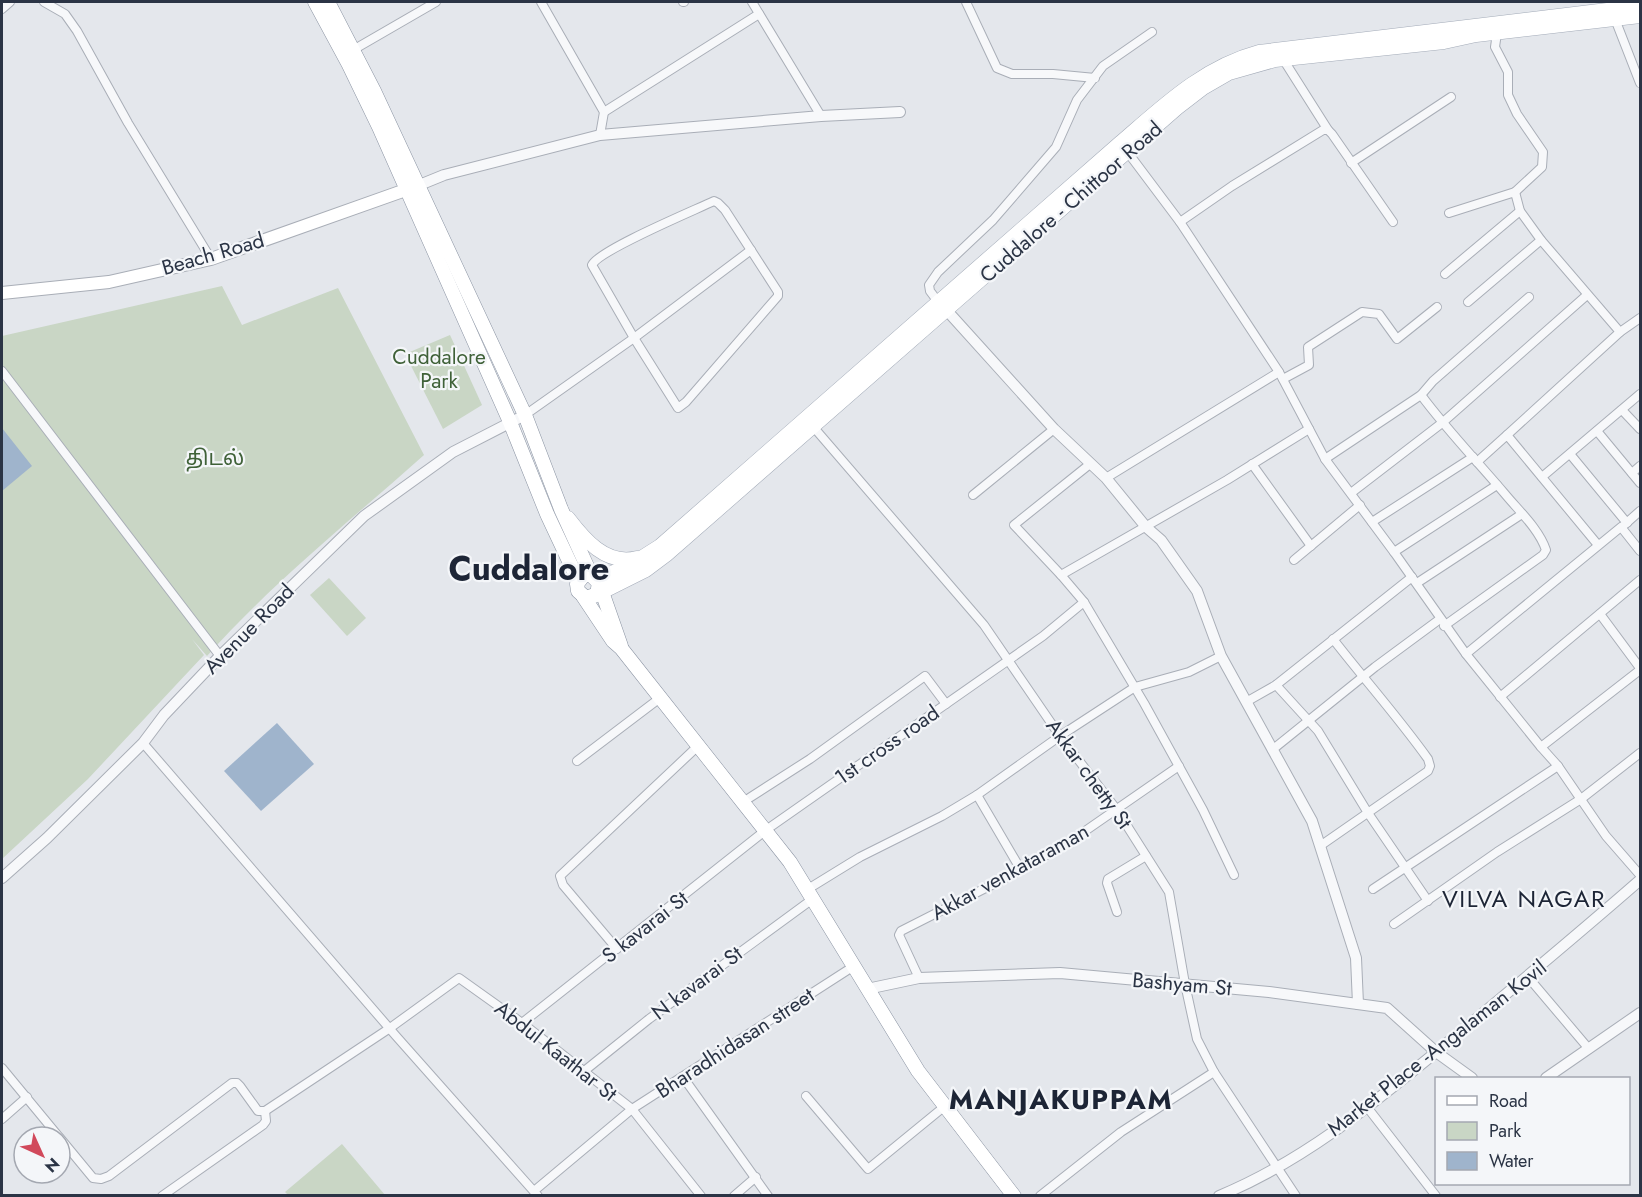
<svg xmlns="http://www.w3.org/2000/svg" width="1642" height="1197" font-family="Jost,'Noto Sans Tamil',sans-serif">
	<rect width="100%" height="100%" fill="#e4e7ec"/>
	<!-- green -->
	<g fill="#c9d6c5">
		<path d="M222 286 242 325 338 288 424 455C350 521 273 582 207 656L192 639 204 655 88 779 2 859V336Z"/>
		<polygon points="450,335 482,405 443,429 405,354"/>
		<polygon points="329,578 366,618 347,636 310,595"/>
		<polygon points="342,1144 385,1195 288,1195 285,1192"/>
	</g>
	<!-- water -->
	<g fill="#9fb4cc">
		<polygon points="2,428 32,466 2,491"/>
		<polygon points="277,723 314,764 261,811 224,771"/>
	</g>
	<g fill="none" stroke-linecap="round" stroke-linejoin="round">
		<!-- minor casing -->
		<g stroke="#a9aeb7" stroke-width="10">
			<g id="minor">
				<polyline points="44,2 65,14 77,31 128,123 211,259"/>
				<polyline points="541,2 604,112 600,135"/>
				<polyline points="683,2 684,2"/>
				<polyline points="752,2 821,116"/>
				<polyline points="966,2 997,68 1012,74 1053,74 1095,78"/>
				<polyline points="2,9 10,2"/>
				<polyline points="1615,19 1640,83"/>
				<polyline points="1497,33 1495,47 1508,72 1508,95 1517,114 1543,152 1542,167 1515,192"/>
				<polyline points="353,50 436,2"/>
				<polyline points="1283,59 1328,130"/>
				<polyline points="604,112 759,14"/>
				<polyline points="1126,150 1180,222 1279,372 1325,459 1394,552 1466,654 1541,747 1558,766 1606,836 1640,875"/>
				<polyline points="1351,163 1451,97"/>
				<path d="M714 201 718 203 725 210 778 292V296L686 402 678 408 634 338 592 265C599 250 693 211 714 201Z"/>
				<polyline points="1449,213 1515,192 1520,211 1541,240 1620,332 1640,318"/>
				<polyline points="1180,222 1232,186 1323,130 1328,130 1332,134 1393,222"/>
				<polyline points="1445,274 1520,211"/>
				<polyline points="1468,302 1541,240"/>
				<polyline points="939,303 930,291 929,285 938,272 993,220 1056,147 1077,100 1103,66 1152,32"/>
				<polyline points="2,371 220,656"/>
				<polyline points="1283,379 1309,365 1308,347 1362,312 1379,314 1397,339 1437,307"/>
				<path d="M1421 395C1447 430 1477 461 1505 494 1519 511 1539 529 1546 550L1543 555 1444 626"/>
				<polyline points="1622,410 1640,429"/>
				<polyline points="525,415 634,338 751,250"/>
				<polyline points="810,423 984,625 1060,736 1117,810 1169,892 1185,984 1197,1039 1214,1072 1296,1196"/>
				<polyline points="1597,431 1640,483"/>
				<polyline points="1507,435 1620,332"/>
				<polyline points="1570,454 1627,523"/>
				<polyline points="1325,459 1421,395 1433,381 1529,297"/>
				<polyline points="1477,462 1507,435 1598,545"/>
				<polyline points="1090,464 1014,525 1061,575 1084,602 1144,703 1203,810 1234,875"/>
				<polyline points="1252,464 1311,546"/>
				<polyline points="1632,473 1640,466"/>
				<polyline points="1542,477 1640,394"/>
				<polyline points="1106,478 1279,372"/>
				<polyline points="1351,493 1442,423 1587,295"/>
				<polyline points="973,495 1054,429"/>
				<polyline points="1372,522 1473,457"/>
				<polyline points="1623,526 1640,511"/>
				<polyline points="1394,552 1497,485"/>
				<polyline points="1294,560 1360,505"/>
				<polyline points="1061,575 1227,480 1309,429"/>
				<polyline points="1417,583 1522,514"/>
				<polyline points="1600,614 1640,668"/>
				<polyline points="1466,654 1621,527 1640,551"/>
				<polyline points="1276,685 1318,731 1368,813 1428,901"/>
				<polyline points="1500,697 1640,580"/>
				<polyline points="1246,702 1276,685 1412,577"/>
				<polyline points="143,743 396,1036 538,1196"/>
				<polyline points="1541,747 1640,670"/>
				<polyline points="1272,750 1375,667 1440,619"/>
				<polyline points="577,761 660,698"/>
				<polyline points="977,795 1021,870"/>
				<polyline points="743,802 810,759 925,676 946,704"/>
				<path d="M1320 846 1428 771 1430 766 1428 759C1398 717 1364 679 1333 639"/>
				<polyline points="808,889 860,857 942,816 977,795 1060,736 1135,687 1189,672 1221,656"/>
				<polyline points="1373,889 1558,766"/>
				<polyline points="1117,912 1107,883 1108,879 1146,856"/>
				<polyline points="1394,924 1497,852 1581,799 1640,753"/>
				<polyline points="617,949 563,885 560,876 698,746"/>
				<polyline points="1528,977 1589,1049"/>
				<polyline points="919,978 899,935 901,931 1021,870 1075,838 1179,766"/>
				<polyline points="522,1023 766,830 1043,636 1084,602"/>
				<polyline points="2,1068 59,1137"/>
				<polyline points="583,1072 649,1019 814,898"/>
				<polyline points="683,1077 768,1196"/>
				<polyline points="806,1096 868,1169 945,1106"/>
				<polyline points="1367,1107 1436,1196"/>
				<polyline points="2,1119 27,1097"/>
				<polyline points="60,1138 93,1178 101,1179 109,1176 232,1083 237,1083 240,1086 258,1111 265,1111 390,1028 459,978 522,1023 632,1109 701,1196"/>
				<polyline points="534,1191 632,1109 854,966"/>
				<polyline points="162,1196 263,1125 266,1121 265,1111"/>
				<polyline points="734,1196 756,1177"/>
				<polyline points="1040,1196 1121,1132 1214,1072"/>
			</g>
		</g>
		<!-- tertiary casing -->
		<g stroke="#a9aeb7" stroke-width="12">
			<g id="tertiary">
				<polyline points="417,186 444,175 600,135 821,116 900,112"/>
				<polyline points="941,304 1054,429 1106,478 1146,527 1161,540 1197,591 1221,656 1312,821 1356,958 1358,1004"/>
				<polyline points="2,878 47,838 143,743 164,715 220,656 364,516 453,452 525,415"/>
				<polyline points="867,989 919,978 1060,973 1269,992 1387,1008 1436,1052 1472,1078"/>
				<polyline points="1546,1078 1640,1013"/>
				<path d="M1219 1196C1304 1161 1375 1102 1446 1044 1511 990 1576 936 1640 880"/>
			</g>
		</g>
		<!-- secondary casing -->
		<g stroke="#a9aeb7" stroke-width="14">
			<polyline id="secondary" points="2,293 109,282 211,259 414,187"/>
		</g>
		<!-- primary casing -->
		<g stroke="#a3abb8" stroke-width="15">
			<g id="primary">
				<path d="M568 518C584 539 606 566 637 558"/>
				<path d="M598 579 630 565 660 546 1120 143C1163 106 1203 67 1259 52L1640 6"/>
				<polyline points="594,596 646,570 666,555 1177,108 1203,88 1229,73 1275,60 1444,42 1476,35 1640,16"/>
			</g>
		</g>
		<!-- trunk casing -->
		<g stroke="#8b94a3" stroke-width="15">
			<g id="trunk">
				<polyline points="315,2 349,65 379,127 510,422 547,514 578,580"/>
				<polyline points="328,2 374,91 525,415 561,509 591,575 599,583 597,594 586,598 578,591 577,584 584,575 591,575"/>
				<polyline points="600,586 621,646"/>
				<polyline points="583,596 613,641 621,648 790,862 918,1071 1014,1196"/>
			</g>
		</g>
		<!-- minor -->
		<use href="#minor" stroke="#f7f8fa" stroke-width="8"/>
		<!-- tertiary -->
		<use href="#tertiary" stroke="#f7f8fa" stroke-width="10"/>
		<!-- secondary -->
		<use href="#secondary" stroke="#fff" stroke-width="12"/>
		<!-- primary -->
		<use href="#primary" stroke="#fff" stroke-width="14"/>
		<!-- trunk -->
		<use href="#trunk" stroke="#fff" stroke-width="14"/>
	</g>
	<g text-anchor="middle" dominant-baseline="central" stroke-width="4.5" stroke-linejoin="round" paint-order="stroke">
		<!-- street labels -->
		<g font-size="21" fill="#2b3445" stroke="#f4f6f9">
			<text transform="translate(1071 202) rotate(-41)">Cuddalore - Chittoor Road</text>
			<text transform="translate(213 254) rotate(-16)">Beach Road</text>
			<text transform="translate(249 629) rotate(-45)">Avenue Road</text>
			<text transform="translate(887 745) rotate(-35)">1st cross road</text>
			<text transform="translate(1089 774) rotate(54)">Akkar chetty St</text>
			<text transform="translate(1010 872) rotate(-29)">Akkar venkataraman</text>
			<text transform="translate(645 927) rotate(-38)">S kavarai St</text>
			<text transform="translate(697 983) rotate(-37)">N kavarai St</text>
			<text transform="translate(1182 984) rotate(5)">Bashyam St</text>
			<text transform="translate(735 1043) rotate(-33)">Bharadhidasan street</text>
			<text transform="translate(1437 1048) rotate(-38)">Market Place -Angalaman Kovil</text>
			<text transform="translate(556 1051) rotate(38)">Abdul Kaathar St</text>
		</g>
		<!-- park labels -->
		<g font-size="21" fill="#3f6138" stroke="#f4f6f9">
			<text x="439" y="357">Cuddalore<tspan x="439" dy="24">Park</tspan></text>
			<text x="215" y="458">திடல்</text>
		</g>
		<!-- quarter labels -->
		<g font-size="24" letter-spacing="1.5" fill="#1d2536" stroke="#f4f6f9">
			<text x="1524" y="898">VILVA NAGAR</text>
		</g>
		<!-- district labels -->
		<g font-size="27" font-weight="bold" letter-spacing="1.5" fill="#1d2536" stroke="#f4f6f9">
			<text x="1061" y="1099">MANJAKUPPAM</text>
		</g>
		<!-- town labels -->
		<g font-size="33" font-weight="bold" fill="#1d2536" stroke="#f4f6f9">
			<text x="529" y="568">Cuddalore</text>
		</g>
	</g>
	<!-- border -->
	<rect width="1642" height="1197" fill="none" stroke="#2b3445" stroke-width="6"/>
	<!-- legend -->
	<rect x="1435" y="1077" width="195" height="108" fill="#f4f6f9" stroke="#a4a8b1" stroke-width="1.5"/>
	<rect x="1447" y="1096" width="30" height="9" fill="#ffffff" stroke="#a4a8b1" stroke-width="1.5"/>
	<text x="1489" y="1107" font-size="18" fill="#2b3445">Road</text>
	<rect x="1447" y="1122" width="30" height="18" fill="#c9d6c5" stroke="#a4a8b1" stroke-width="1.5"/>
	<text x="1489" y="1137" font-size="18" fill="#2b3445">Park</text>
	<rect x="1447" y="1152" width="30" height="18" fill="#9fb4cc" stroke="#a4a8b1" stroke-width="1.5"/>
	<text x="1489" y="1167" font-size="18" fill="#2b3445">Water</text>
	<!-- north arrow -->
	<g transform="translate(42 1155) rotate(135)"><circle r="28" fill="#f4f6f9" stroke="#a4a8b1" stroke-width="1.5"/>
	<path d="M0-4.5L10 22L0 15L-10 22Z" fill="#d1495b"/>
	<text y="-9" font-size="16" font-weight="bold" text-anchor="middle" fill="#2b3445">N</text>
	</g>
</svg>
